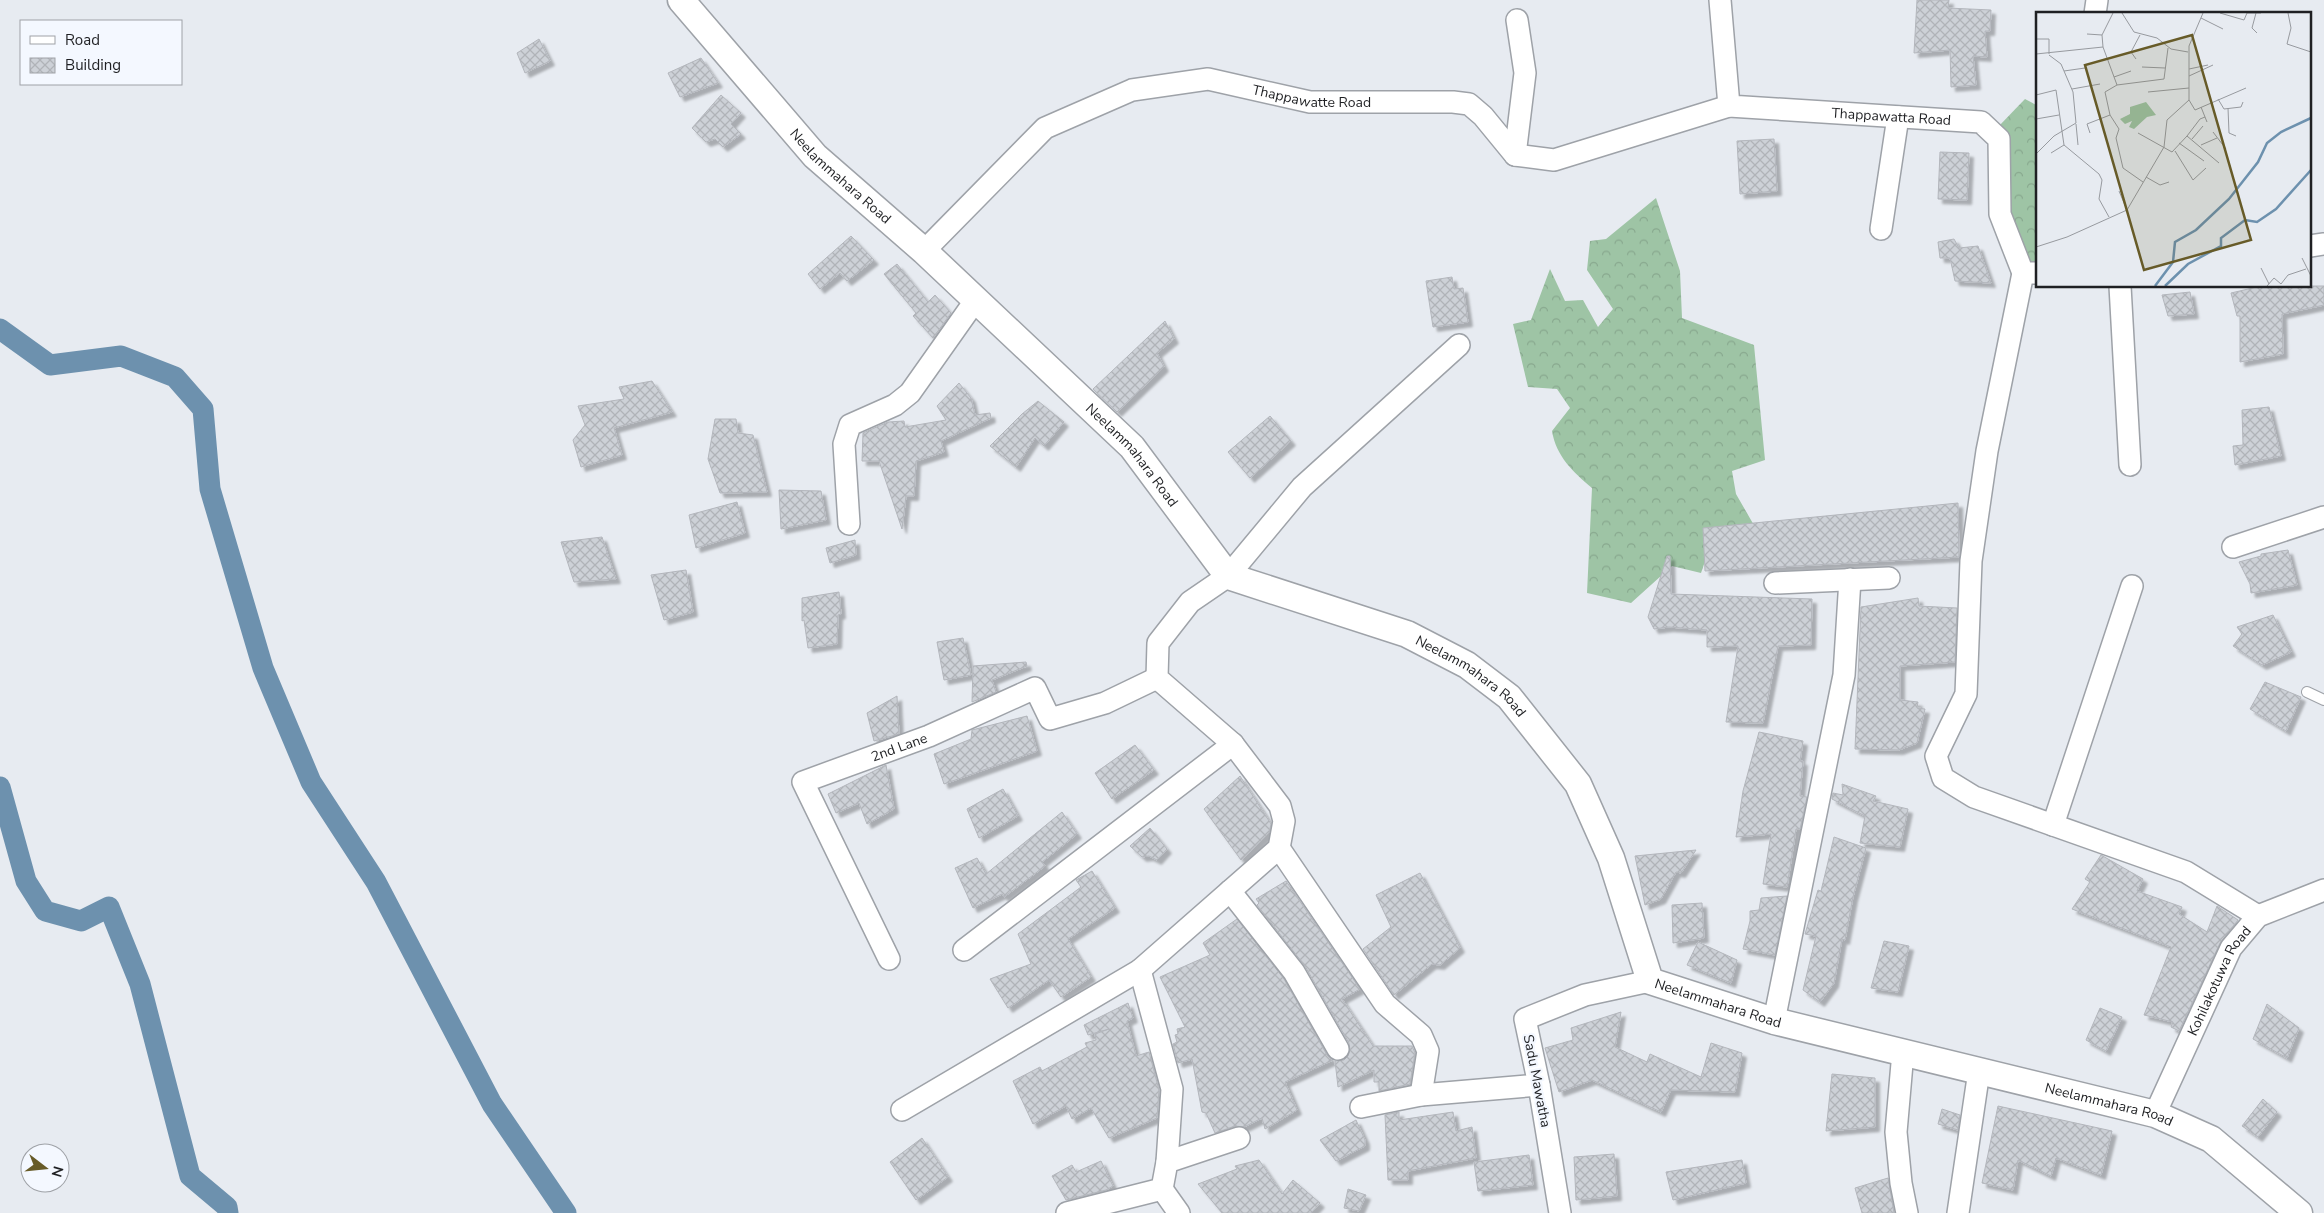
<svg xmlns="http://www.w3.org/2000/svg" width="2324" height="1213" font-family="'Nunito Sans',sans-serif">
	<defs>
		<pattern id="forest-crowns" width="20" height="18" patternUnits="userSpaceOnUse" patternTransform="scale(1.25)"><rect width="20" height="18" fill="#9ec4a5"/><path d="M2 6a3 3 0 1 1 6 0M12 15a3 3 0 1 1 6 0" fill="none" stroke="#88a88e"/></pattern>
		<pattern id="building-cross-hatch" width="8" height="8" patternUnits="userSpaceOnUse" patternTransform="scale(1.25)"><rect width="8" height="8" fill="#cdd1d7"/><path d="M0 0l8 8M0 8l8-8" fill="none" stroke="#b0b3b8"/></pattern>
		<filter id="shadow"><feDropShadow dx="4.5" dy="4.5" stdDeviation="1" flood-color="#0004"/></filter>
	</defs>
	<rect width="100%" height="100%" fill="#e7ebf1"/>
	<!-- forest -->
	<g fill="url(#forest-crowns)">
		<polygon points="2025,99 2038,106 2038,262 2029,262 2004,209 1998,127"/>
		<path d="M1656 198 1680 271 1682 318 1754 345 1765 460 1732 471 1736 494 1755 527 1715 532 1701 573 1672 566 1631 603 1587 593 1592 488C1573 472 1556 456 1552 431L1570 408 1557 389 1528 387 1513 324 1531 320 1550 269 1565 301 1583 300 1598 327 1613 309 1587 270 1590 241 1606 239Z"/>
	</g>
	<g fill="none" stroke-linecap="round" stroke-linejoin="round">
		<!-- canal -->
		<g stroke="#6d91ae" stroke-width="21">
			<polyline points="0,329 50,365 121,356 175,377 203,409 210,489 263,668 311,782 376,882 492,1104 566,1213"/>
			<polyline points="0,787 26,881 45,911 81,921 109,907 140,984 190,1176 227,1207 228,1213"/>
		</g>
	</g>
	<!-- building -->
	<g fill="url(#building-cross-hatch)" stroke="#b3b6bc" filter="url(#shadow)">
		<polygon points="1917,0 1949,0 1948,8 1991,10 1990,31 1985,31 1987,57 1973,56 1976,85 1951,87 1950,50 1914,53"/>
		<polygon points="539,39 550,61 525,73 517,53"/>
		<polygon points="701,58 718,83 680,97 668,73"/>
		<polygon points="721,95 741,113 731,124 741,134 723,147 715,139 706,142 692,128"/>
		<polygon points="1774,139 1777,191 1740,194 1737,141"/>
		<polygon points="1940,152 1969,153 1967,200 1938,199"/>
		<polygon points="851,236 874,260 847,281 840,273 820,289 808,274"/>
		<polygon points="1954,239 1959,248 1978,246 1991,283 1955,281 1950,258 1940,258 1938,242"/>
		<polygon points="897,264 928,302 935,295 951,313 933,338 913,316 916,313 884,274"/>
		<polygon points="1452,277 1454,289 1463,288 1468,322 1433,327 1426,281"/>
		<polygon points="2261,286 2324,286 2324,305 2282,314 2283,354 2240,362 2240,316 2237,316 2231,293"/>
		<polygon points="2190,292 2194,314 2168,316 2162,295"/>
		<polygon points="1165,321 1174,339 1157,353 1164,367 1117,412 1093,389"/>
		<polygon points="652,381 672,412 614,428 622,455 581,467 573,440 585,425 578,406 624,399 619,387"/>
		<polygon points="959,383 971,398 975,415 990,413 991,418 941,441 944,452 916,461 914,496 906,496 902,529 879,461 862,461 863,433 888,422 904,421 905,427 946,420 937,406"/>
		<polygon points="1038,401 1064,422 1044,446 1035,438 1016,467 990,446 1022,414"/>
		<polygon points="2269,407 2281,456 2235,465 2233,446 2243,445 2242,410"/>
		<polygon points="1270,416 1291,441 1250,478 1228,452"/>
		<polygon points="715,419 736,419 738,433 753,435 767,492 720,493 708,459"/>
		<polygon points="779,490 821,491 826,520 781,529"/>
		<polygon points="737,502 745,533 696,548 689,515"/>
		<polygon points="1958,503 1959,557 1705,571 1703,528"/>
		<polygon points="602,537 616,579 574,582 561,542"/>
		<polygon points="855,540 856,555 830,563 826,548"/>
		<polygon points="2288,550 2297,585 2251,593 2250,584 2239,562 2261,556 2261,554"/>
		<polygon points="1667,556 1670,556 1671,594 1812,599 1811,645 1778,646 1763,723 1726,722 1738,646 1707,647 1707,630 1669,627 1654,629 1648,617"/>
		<polygon points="686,570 693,612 664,620 651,575"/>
		<polygon points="839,592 841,614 838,615 837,644 808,648 804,620 802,621 802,598"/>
		<polygon points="1918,598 1919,606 1957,608 1955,662 1900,666 1900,700 1918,702 1917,708 1925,709 1917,743 1899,750 1855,749 1861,607"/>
		<polygon points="2273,615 2291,652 2262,665 2233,646 2242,634 2237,627"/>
		<polygon points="963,638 971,675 944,680 937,642"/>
		<polygon points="1026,662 1027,666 992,680 996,692 972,702 973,666"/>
		<polygon points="2265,682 2301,697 2286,731 2250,709"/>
		<polygon points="897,696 899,734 874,741 867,713"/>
		<polygon points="1027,716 1037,751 944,784 934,754 971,739 972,730"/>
		<polygon points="1759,732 1803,741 1800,761 1803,761 1800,796 1807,797 1800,829 1796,829 1787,887 1763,884 1771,834 1736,837 1743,791"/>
		<polygon points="1135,745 1154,770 1112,799 1095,773"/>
		<polygon points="886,765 894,809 867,824 859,803 836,813 828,794"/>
		<polygon points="1240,776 1271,824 1269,833 1241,860 1204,809"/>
		<polygon points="1842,784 1876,796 1873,801 1908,809 1900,847 1860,843 1865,816 1832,799 1833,793 1843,795"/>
		<polygon points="1003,789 1018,816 979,838 967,809"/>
		<polygon points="1062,812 1077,834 1042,862 1045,866 1004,897 1002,894 973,908 955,868 977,858 986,874"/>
		<polygon points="1150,828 1167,849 1157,860 1149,856 1142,857 1130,846"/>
		<polygon points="1834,837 1866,848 1853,897 1845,940 1842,939 1834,983 1820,1002 1803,990 1816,936 1805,934 1818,890 1821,891"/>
		<polygon points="1696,850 1681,873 1676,872 1661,899 1645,905 1635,856"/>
		<polygon points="2101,855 2143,879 2137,891 2182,907 2179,914 2207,932 2217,906 2238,920 2220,943 2179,1031 2171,1027 2173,1022 2144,1015 2171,947 2072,909 2090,882 2085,879"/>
		<polygon points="1092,871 1115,908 1068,939 1091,977 1061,997 1049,980 1008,1008 990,979 1031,964 1018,934 1081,887 1076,880"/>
		<polygon points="1420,873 1460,948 1440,965 1432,964 1394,995 1363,949 1391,927 1376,895"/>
		<polygon points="1286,881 1360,989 1342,999 1373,1046 1412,1046 1415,1053 1410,1084 1379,1091 1379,1082 1374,1082 1374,1070 1338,1087 1335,1061 1344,1060 1348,1056 1350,1050 1349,1043 1305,966 1257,905 1259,903 1256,899"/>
		<polygon points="1787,896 1775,955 1743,949 1750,921 1750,911 1759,910 1761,898"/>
		<polygon points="1702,903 1704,938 1673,943 1672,905"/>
		<polygon points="1237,919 1284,979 1327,1055 1333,1060 1285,1082 1297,1110 1265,1129 1262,1118 1244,1127 1235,1126 1215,1133 1206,1113 1202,1112 1192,1059 1178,1063 1173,1044 1177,1042 1175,1035 1178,1034 1177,1029 1185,1027 1160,977 1210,955 1203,943"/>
		<polygon points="1884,941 1909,946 1898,992 1871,988"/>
		<polygon points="1698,942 1737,960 1731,983 1687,965"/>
		<polygon points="1128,1003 1133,1018 1127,1021 1136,1056 1149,1052 1159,1090 1157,1118 1109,1138 1091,1108 1072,1119 1066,1106 1033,1124 1013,1081 1040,1067 1042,1071 1087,1047 1085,1043 1096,1040 1095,1034 1109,1029 1088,1035 1084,1025"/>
		<polygon points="2267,1004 2299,1028 2287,1058 2253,1039"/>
		<polygon points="2100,1008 2122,1017 2106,1051 2086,1040"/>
		<polygon points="1621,1012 1615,1047 1647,1062 1650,1054 1701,1077 1711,1043 1742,1053 1735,1092 1671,1090 1661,1112 1592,1080 1559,1092 1545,1048 1573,1040 1571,1028"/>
		<polygon points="1832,1074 1875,1078 1875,1127 1826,1131"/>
		<polygon points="2263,1099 2277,1112 2258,1137 2242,1126"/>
		<polygon points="1998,1106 2112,1131 2101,1175 2056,1158 2051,1176 2018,1160 2013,1190 1982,1183"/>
		<polygon points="1942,1109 1960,1115 1958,1130 1938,1124"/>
		<polygon points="1399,1112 1399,1120 1453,1112 1456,1131 1472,1127 1476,1158 1408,1171 1408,1180 1388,1180 1385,1115"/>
		<polygon points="1356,1120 1365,1140 1365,1146 1336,1161 1320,1140"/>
		<polygon points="922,1138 948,1177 916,1200 890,1162"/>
		<polygon points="1614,1154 1617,1196 1576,1200 1574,1157"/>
		<polygon points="1529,1155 1533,1185 1478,1191 1474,1162"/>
		<polygon points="1259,1160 1282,1194 1293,1180 1320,1203 1311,1213 1222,1213 1198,1184 1237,1169 1235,1166"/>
		<polygon points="1742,1160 1746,1183 1673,1200 1666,1172"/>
		<polygon points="1101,1161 1113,1186 1106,1190 1066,1200 1052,1176 1072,1165 1076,1172"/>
		<polygon points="1888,1178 1894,1213 1862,1213 1855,1188"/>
		<polygon points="1348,1189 1366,1195 1359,1211 1344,1208"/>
	</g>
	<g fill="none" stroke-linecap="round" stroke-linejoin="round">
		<!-- service casing -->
		<g stroke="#9ea2a8" stroke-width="12">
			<polyline id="service" points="2307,692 2324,700"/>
		</g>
		<!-- minor casing -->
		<g stroke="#9ea2a8" stroke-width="24">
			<g id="minor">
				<path id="s1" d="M1720 0 1729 106 1981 122 1999 139 2000 214 2023 273H2038"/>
				<polyline points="2095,14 2097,0"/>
				<polyline points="1515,155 1525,73 1517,20"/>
				<polyline points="1881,229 1898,117"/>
				<polyline points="2310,246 2324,244"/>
				<path id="s2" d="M924 251 1045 128 1132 90 1208 79 1310 102H1453L1469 104 1483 116 1515 155 1554 160 1729 106"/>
				<polyline points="2023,273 1987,451 1971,561 1966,694 1936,756 1943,778 1974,797 2186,872 2258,916"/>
				<polyline points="2120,286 2130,465"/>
				<polyline points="849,524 844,444 850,425 895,405 910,393 975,301"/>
				<polyline points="2233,547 2324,517"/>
				<polyline points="1775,583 1889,578"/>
				<polyline points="2053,825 2132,586"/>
				<polyline points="1279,848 1385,1004 1421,1035 1428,1051 1421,1095"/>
				<polyline points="1230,891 1294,972 1338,1049"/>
				<polyline points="964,950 1233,744"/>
				<path id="s3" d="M889 959 803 782 929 736 1035 688 1050 719 1105 703 1157 678"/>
				<polyline points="1140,970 1172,1089 1167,1162"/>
				<polyline points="1774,1021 1844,675 1850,579"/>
				<polyline points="1903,1052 1896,1132 1901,1183 1907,1213"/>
				<polyline points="1361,1107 1421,1095 1539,1085"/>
				<polyline points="902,1110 1140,970 1279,848 1284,821 1280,806 1233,744 1157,678 1158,643 1190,602 1228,576 1302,487 1459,345"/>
				<path id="s4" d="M2155 1114 2231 948 2258 916 2324 890"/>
				<polyline points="1162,1189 1179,1213"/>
				<polyline points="1067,1213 1162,1189 1167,1162 1239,1138"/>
				<polyline points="1560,1213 1539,1085 1525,1019 1585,995 1650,981"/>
				<polyline points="1958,1213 1979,1071"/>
			</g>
		</g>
		<!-- tertiary casing -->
		<g stroke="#9ea2a8" stroke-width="29">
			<g id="tertiary">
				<path id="s5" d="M681 0 815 156 924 251 1132 447 1228 576 1407 634 1467 665 1509 697 1578 784 1611 858 1650 981 1774 1021 2155 1114 2211 1139 2299 1213"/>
			</g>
		</g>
		<!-- service -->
		<use href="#service" stroke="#fff" stroke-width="10"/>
		<!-- minor -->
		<use href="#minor" stroke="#fff" stroke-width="21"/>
		<!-- tertiary -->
		<use href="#tertiary" stroke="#fff" stroke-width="26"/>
	</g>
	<g text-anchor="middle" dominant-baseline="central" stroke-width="4.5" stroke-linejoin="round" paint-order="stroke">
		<!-- street labels -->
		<g font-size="14" fill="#1f2023" stroke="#f4f8ff">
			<text stroke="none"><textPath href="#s2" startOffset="450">Thappawatte Road</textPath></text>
			<text stroke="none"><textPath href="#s1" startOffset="269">Thappawatta Road</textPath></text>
			<text stroke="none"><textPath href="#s5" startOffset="238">Neelammahara Road</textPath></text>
			<text stroke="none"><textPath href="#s5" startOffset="642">Neelammahara Road</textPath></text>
			<text stroke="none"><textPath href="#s5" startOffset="1062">Neelammahara Road</textPath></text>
			<text stroke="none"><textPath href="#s3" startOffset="299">2nd Lane</textPath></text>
			<text stroke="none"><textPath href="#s4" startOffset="148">Kohilakotuwa Road</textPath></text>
			<text stroke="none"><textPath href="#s5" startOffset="1498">Neelammahara Road</textPath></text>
			<text transform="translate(1537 1081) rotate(79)">Sadu Mawatha</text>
			<text stroke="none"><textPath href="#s5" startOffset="1902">Neelammahara Road</textPath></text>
		</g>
	</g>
	<!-- overview -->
	<g transform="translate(2036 12)">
		<rect width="275" height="275" fill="#e7ebf1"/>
		<path d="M110 90 120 103 111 105 98 117 93 115 96 109 89 112 84 107 94 102V95Z" fill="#9ec4a5"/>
		<path fill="none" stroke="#6d91ae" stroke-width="2.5" d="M119 274 137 250 139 230 160 218 193 187 222 150 231 131 245 120 275 106M129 274 152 252 185 234V226L209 208 221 210 240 197 275 158"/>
		<path fill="none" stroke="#979a9f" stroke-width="1" d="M86 1 98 20 121 26 135 37 152 40M184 1 208 8 211 1H225M220 1 216 16 221 21M252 1 255 16 251 32 275 40M165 6 187 17M51 22 66 23M0 27H13V42M67 35 66 23 77 1M0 42 67 35 81 73 69 80 74 103 51 112 54 121M100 47 95 40 104 23M106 55 129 56M153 57 172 53M28 59 49 56M153 64 177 53M78 65 95 59M81 73 128 67 132 36M36 77 64 72M112 80 153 76M0 83 20 78 28 133 63 162 66 168 63 187 73 205M182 87 188 97 205 95 207 90M153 88 159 98 210 76M165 95 171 110M192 96 193 121 200 124M74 103 83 117 80 126 87 156 107 170M0 107 23 103M40 112 42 133M177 120 190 137M102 121 136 140 151 124 183 151M151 124 164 107 169 105M156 127 167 114M143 131 168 149M165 133 181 126M139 139 157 168 170 156M15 141 28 133M0 142 18 124 40 111 37 80 25 52 13 43M110 165 124 173 133 170M83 179 91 198M0 235 31 225 91 198 128 135 131 108 153 88V34L167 1M266 246 275 264M225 256 233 272M231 274 238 266 245 272 252 263 270 257"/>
		<path fill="#675b28" fill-opacity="0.15" stroke="#675b28" stroke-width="2.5" d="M156 23 215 228 108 258 49 53Z"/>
		<rect width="275" height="275" fill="none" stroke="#1f2023" stroke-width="2.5"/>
	</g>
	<!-- legend -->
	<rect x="20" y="20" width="162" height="65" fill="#f4f8ff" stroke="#9fa2a7"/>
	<rect x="30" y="36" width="25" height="8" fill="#ffffff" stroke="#9fa2a7"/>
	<text x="65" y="45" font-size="15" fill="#1f2023">Road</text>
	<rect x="30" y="58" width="25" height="15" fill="url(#building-cross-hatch)" stroke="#9fa2a7"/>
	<text x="65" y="70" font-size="15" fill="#1f2023">Building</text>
	<!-- north arrow -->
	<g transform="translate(45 1168) rotate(106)"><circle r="24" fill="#f4f8ff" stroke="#9fa2a7"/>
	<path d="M0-4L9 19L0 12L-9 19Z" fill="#675b28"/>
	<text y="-8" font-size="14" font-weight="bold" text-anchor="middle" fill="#1f2023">N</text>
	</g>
</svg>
